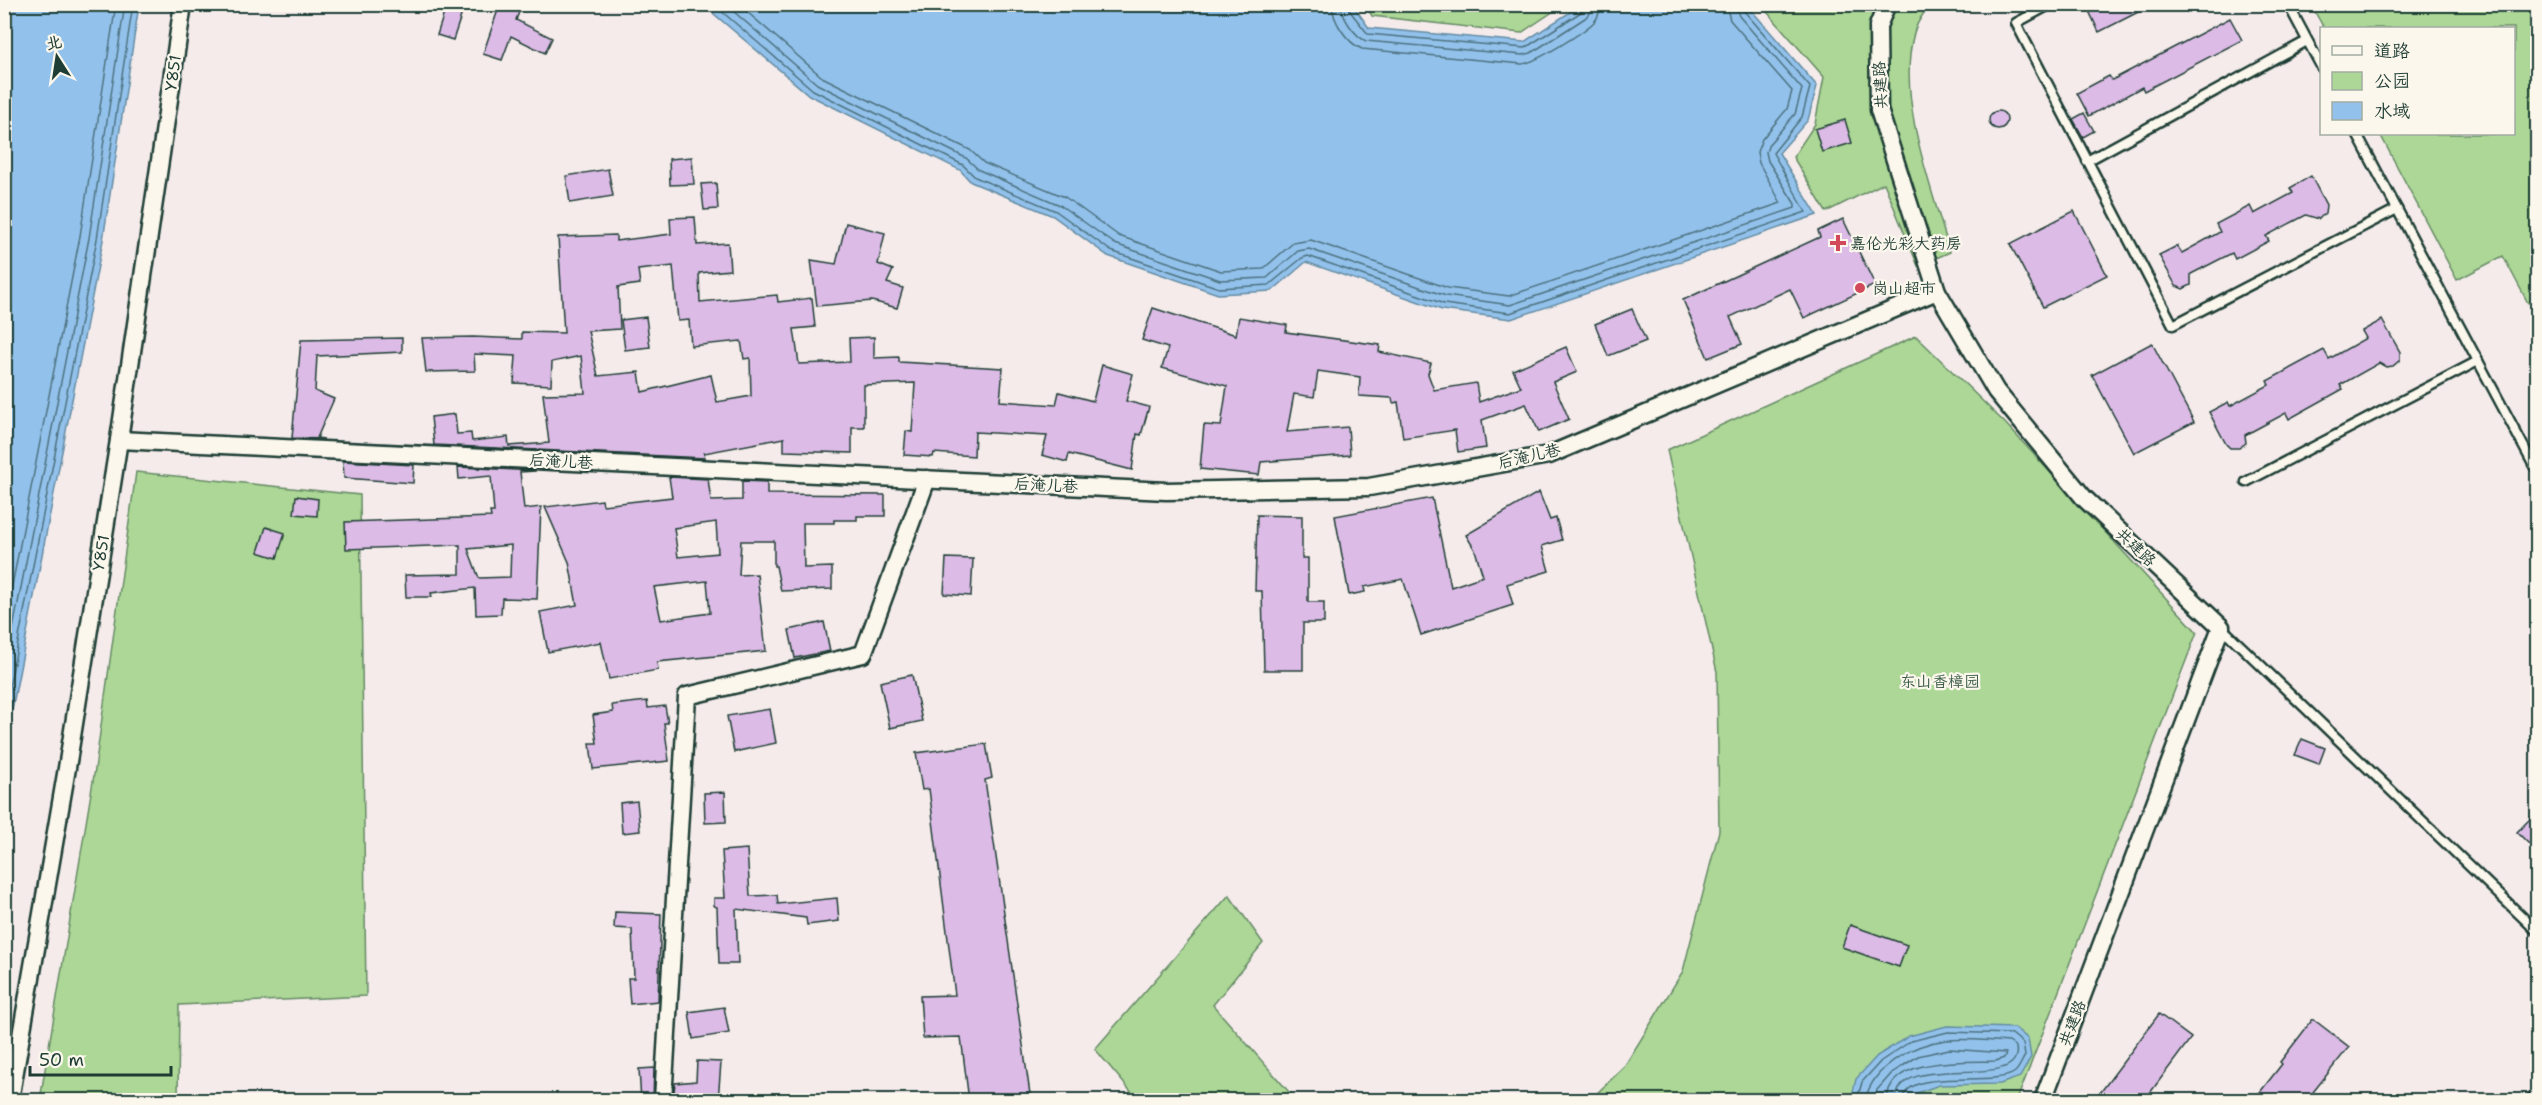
<svg xmlns="http://www.w3.org/2000/svg" width="2542" height="1105" font-family="'Shantell Sans','LXGW WenKai TC',sans-serif">
	<rect width="100%" height="100%" fill="#f5ebeb"/>
	<filter id="ink" filterUnits="userSpaceOnUse"><feTurbulence type="fractalNoise" baseFrequency=".0167" numOctaves="2"/><feDisplacementMap in="SourceGraphic" scale="12" xChannelSelector="R" yChannelSelector="G"/><feConvolveMatrix kernelMatrix="1 2 1 2 8 2 1 2 1" color-interpolation-filters="sRGB"/></filter>
	<g filter="url(#ink)">
		<!-- green -->
		<g fill="#acd796" stroke="#668a65" stroke-width="1.5">
			<polygon points="1366,5 1563,5 1521,33 1372,16"/>
			<path d="M1761 5H1929C1924 13 1916 23 1914 33 1896 98 1932 189 1950 252L1918 266 1884 183 1826 212 1793 157 1815 124 1824 77Z"/>
			<polygon points="2311,5 2537,5 2537,298 2528,303 2503,256 2457,280 2380,134 2514,134 2514,28 2324,28"/>
			<polygon points="1916,336 2005,423 2197,632 2017,1100 1590,1100 1624,1067 1683,971 1719,831 1717,672 1667,450"/>
			<polygon points="136,472 360,495 366,996 179,1005 178,1100 40,1100 95,769"/>
			<polygon points="1229,895 1263,943 1213,1005 1296,1100 1138,1100 1095,1049"/>
		</g>
		<!-- water -->
		<g fill="#92c1ec" stroke="#648ca2" stroke-width="1.5">
			<polygon points="5,4 139,5 103,240 5,746"/>
			<polygon points="1353,5 1369,28 1524,42 1581,5 1747,5 1817,86 1808,120 1779,153 1817,215 1511,319 1442,310 1306,262 1272,291 1218,294 1108,256 1053,216 971,182 960,170 809,95 714,14 710,5"/>
			<polygon points="1947,1026 2015,1028 2028,1039 2031,1057 2020,1077 2000,1084 1939,1085 1917,1093 1906,1100 1851,1100 1856,1079 1877,1056 1909,1036"/>
		</g>
		<g fill="none" stroke-linecap="round" stroke-linejoin="round">
			<!-- shore -->
			<g stroke="#4d727e" stroke-width="1.5">
				<polyline points="717,4 720,10 813,90 963,165 975,177 1056,211 1111,251 1219,288 1269,285 1302,258 1308,256 1444,304 1510,313 1806,212 1773,153 1802,117 1810,87 1744,11 1743,4"/>
				<polyline points="725,4 817,84 966,158 979,170 1060,205 1115,244 1220,280 1267,278 1298,251 1309,249 1446,296 1510,305 1795,208 1795,204 1768,161 1766,152 1769,144 1795,114 1802,89 1739,16 1735,4"/>
				<polyline points="738,4 822,77 970,150 984,163 1065,197 1119,236 1221,271 1263,269 1293,243 1311,240 1448,288 1509,296 1781,203 1759,163 1757,152 1762,139 1787,109 1792,91 1730,20 1726,4"/>
				<path d="M1332 4C1332 20 1347 43 1362 49L1522 64C1535 63 1584 32 1594 22 1599 17 1600 11 1600 4"/>
				<path d="M1341 4C1341 17 1355 36 1366 41L1523 55 1531 53 1585 18 1590 13 1591 4"/>
				<polyline points="1348,4 1349,10 1368,34 1525,48 1581,12 1584,4"/>
				<polyline points="4,627 80,236 116,4"/>
				<polyline points="4,675 89,238 125,4"/>
				<polyline points="4,714 97,239 133,4"/>
				<path d="M1857 1100 1862 1082 1881 1061 1911 1041 1948 1032 2012 1034 2023 1043 2025 1056C2022 1060 2019 1069 2015 1072 1995 1088 1907 1066 1903 1100"/>
				<path d="M1865 1100C1874 1065 1913 1044 1947 1040 1967 1038 1989 1041 2009 1042L2016 1047C2025 1095 1899 1047 1896 1100"/>
				<path d="M1874 1100 1877 1090 1892 1073 1918 1056 1949 1049 2006 1053 2004 1058 1996 1061C1966 1062 1888 1056 1887 1100"/>
			</g>
		</g>
		<!-- building -->
		<g fill="#dcbbe6" stroke="#1f3d34" stroke-width="1.5" fill-rule="evenodd">
			<polygon points="447,4 465,4 453,40 437,35"/>
			<polygon points="500,4 522,4 516,20 552,38 545,53 511,36 502,60 483,54"/>
			<polygon points="2101,4 2154,4 2099,32 2089,11"/>
			<polygon points="2230,18 2242,40 2144,91 2142,87 2089,116 2077,93 2109,76 2112,80"/>
			<circle cx="1998" cy="120" r="9"/>
			<polygon points="2084,113 2094,131 2083,137 2073,119"/>
			<polygon points="1845,120 1852,143 1822,152 1815,129"/>
			<polygon points="692,157 694,184 670,185 669,159"/>
			<polygon points="608,169 613,196 570,203 566,176"/>
			<polygon points="2311,176 2326,205 2325,213 2319,219 2306,215 2266,236 2269,241 2235,259 2232,253 2191,274 2191,285 2183,289 2176,286 2159,255 2177,246 2182,253 2220,232 2216,224 2250,206 2254,214 2293,193 2290,188"/>
			<polygon points="716,183 718,209 704,210 701,184"/>
			<polygon points="2074,211 2107,275 2043,307 2010,244"/>
			<path d="M695 217 697 245 728 243 730 270 699 273 700 302 777 295 778 302 812 298 815 327 794 329 799 364 850 362 849 338 874 337V358L899 357V362L1003 368 1000 401 1056 405 1059 392 1093 401 1102 365 1133 374 1126 401 1149 407 1141 435 1137 434 1132 470 1069 454 1067 462 1042 455 1047 436 975 432 974 456 934 453 933 457 904 455 906 431 912 432 915 383 864 385V427H852V453L784 451V438L704 453 705 458 434 445 431 417 455 414 457 434 471 433 472 441 508 437 509 446 549 443 543 394 585 393 581 356 552 362 551 385 514 383 516 356 474 354 475 371 426 372 422 338 473 337 522 339V332L564 333 558 237 616 235V241L671 234 670 218ZM673 266 678 321 689 320 691 346 741 341 744 359 750 358 751 396 717 402 711 375 642 392 639 372 598 376 588 331 620 329 618 287 640 284 638 270Z"/>
			<polygon points="1843,219 1875,285 1804,318 1790,289 1730,317 1742,344 1708,358 1683,300 1820,237 1818,231"/>
			<polygon points="846,223 885,233 878,264 893,270 887,283 903,288 897,308 872,301 817,306 811,260 836,264"/>
			<polygon points="1153,308 1236,335 1239,317 1287,325 1286,332 1380,345 1379,352 1431,363 1428,374 1434,390 1476,383 1479,402 1521,387 1513,370 1566,347 1577,372 1553,382 1569,419 1539,432 1526,404 1482,420 1486,448 1458,452 1455,430 1403,438 1398,402 1393,403 1392,398 1359,396 1360,377 1318,371 1314,397 1294,394 1287,432 1348,427 1350,455 1261,462 1259,475 1200,469 1204,425 1221,426 1227,386 1162,368 1168,348 1142,340"/>
			<polygon points="1632,309 1646,341 1608,356 1595,324"/>
			<polygon points="646,317 650,347 625,350 621,320"/>
			<polygon points="2382,320 2400,352 2400,360 2393,366 2386,367 2379,363 2340,385 2343,389 2289,419 2286,413 2245,435 2246,443 2239,448 2230,448 2226,444 2209,412 2228,402 2230,406 2269,385 2267,381 2324,350 2329,359 2366,338 2362,331"/>
			<polygon points="402,338 402,352 317,356 315,391 334,399 317,438 324,439 292,438 301,340"/>
			<polygon points="2152,343 2194,422 2134,453 2092,375"/>
			<polygon points="343,461 414,465 413,483 344,478"/>
			<path d="M458 467 536 471 520 472 524 509 541 507 537 599 502 598 501 614 476 615 475 588 431 593 432 597H406L405 575 460 574V545L346 549 345 522 491 517 490 512H494L491 476 459 479ZM511 545 510 577 479 578 468 549Z"/>
			<path d="M669 477 708 479 711 501 742 500V481L767 482V494L885 495V516H857V520H834V523H803L804 568 832 567V589L781 591 776 566H774V541H741L739 575 757 574 766 651 657 662 658 670 609 679 601 642 548 652 540 612 577 605 569 562 545 507 602 500 603 505 672 497ZM716 522 718 553 678 557 674 528ZM707 581 710 613 661 620 654 587Z"/>
			<polygon points="1539,492 1550,520 1556,518 1562,540 1542,546 1549,571 1507,584 1513,605 1421,635 1403,579 1364,587 1365,592 1349,595 1335,516 1432,498 1451,587 1483,576 1475,550 1466,535"/>
			<polygon points="296,496 318,499 317,516 294,514"/>
			<polygon points="1257,515 1302,516 1302,558 1308,558 1308,602 1324,602 1324,623 1303,623 1303,670 1264,670 1262,591 1255,591"/>
			<polygon points="266,527 285,533 277,558 258,552"/>
			<polygon points="946,558 973,559 971,596 944,594"/>
			<polygon points="824,622 830,651 795,658 789,630"/>
			<polygon points="912,675 922,721 890,728 880,682"/>
			<polygon points="647,701 648,708 665,706 668,723 664,723 669,761 593,769 590,743 597,743 593,715 613,712 612,705"/>
			<polygon points="770,709 776,743 734,752 727,716"/>
			<polygon points="2302,739 2325,748 2319,764 2295,755"/>
			<polygon points="986,744 992,778 985,780 1031,1101 969,1101 961,1037 923,1038 920,996 955,995 929,789 922,790 916,753"/>
			<polygon points="725,792 726,822 705,823 704,793"/>
			<polygon points="637,801 640,831 622,833 620,803"/>
			<polygon points="2538,811 2538,853 2517,832"/>
			<polygon points="747,849 750,896 777,895 778,904 837,898 839,921 807,925 806,918 736,909 738,964 719,964 717,907 714,906 714,898 725,898 722,851"/>
			<polygon points="615,912 661,914 658,1001 630,1004 628,978 634,978 632,929 614,928"/>
			<polygon points="1850,925 1907,945 1899,967 1842,947"/>
			<polygon points="724,1007 729,1033 693,1039 689,1012"/>
			<polygon points="2159,1014 2191,1038 2144,1101 2094,1101"/>
			<polygon points="2313,1019 2349,1047 2306,1101 2253,1101 2282,1064 2280,1062"/>
			<polygon points="697,1061 721,1062 718,1101 673,1101 675,1083 696,1081"/>
			<polygon points="654,1068 653,1101 641,1101 639,1069"/>
		</g>
		<g fill="none" stroke-linecap="round" stroke-linejoin="round">
			<!-- lane casing -->
			<g stroke="#1f3d34" stroke-width="13">
				<g id="lane">
					<polyline points="2051,4 2016,23 2173,325 2397,209"/>
					<polyline points="2288,4 2322,68"/>
					<polyline points="2357,134 2534,466 2538,464"/>
					<polyline points="2087,161 2307,41"/>
					<polyline points="2246,482 2478,361"/>
					<polyline points="2221,627 2538,932"/>
					<polyline points="2530,1100 2538,1092"/>
				</g>
			</g>
			<!-- street casing -->
			<g stroke="#1f3d34" stroke-width="21">
				<g id="street">
					<polyline points="1887,4 1878,26 1879,110 1937,291 1996,391 2084,498 2221,627 2043,1100"/>
					<polyline points="119,440 1166,491 1369,487 1549,455 1937,291"/>
					<polyline points="10,1100 67,768 119,440 183,4"/>
					<polyline points="663,1100 687,696 863,654 927,479"/>
				</g>
			</g>
			<!-- lane -->
			<use href="#lane" stroke="#fbf7ec" stroke-width="8"/>
			<!-- street -->
			<use href="#street" stroke="#fbf7ec" stroke-width="16"/>
		</g>
	</g>
	<!-- markers -->
	<g fill="#d1495b" stroke="#fbf7ec" stroke-width="2">
		<path d="M1835 234h6v6h6v6h-6v6h-6v-6h-6v-6h6z"/>
		<circle cx="1860" cy="288" r="6"/>
	</g>
	<g text-anchor="middle" dominant-baseline="central" stroke-width="4.5" stroke-linejoin="round" paint-order="stroke">
		<!-- street labels -->
		<g font-size="16" fill="#1f3d34" stroke="#fbf7ec">
			<text transform="translate(173 73) rotate(-82)">Y851</text>
			<text transform="translate(1880 85) rotate(-93)">共建路</text>
			<text transform="translate(1529 456) rotate(-13)">后淹儿巷</text>
			<text transform="translate(561 461) rotate(3)">后淹儿巷</text>
			<text transform="translate(1046 485) rotate(3)">后淹儿巷</text>
			<text transform="translate(2136 547) rotate(43)">共建路</text>
			<text transform="translate(101 553) rotate(-81)">Y851</text>
			<text transform="translate(2072 1023) rotate(-69)">共建路</text>
		</g>
		<!-- poi labels -->
		<g font-size="16" fill="#1f3d34" stroke="#fbf7ec" text-anchor="start">
			<text x="1850" y="243">嘉伦光彩大药房</text>
			<text x="1872" y="288">岗山超市</text>
		</g>
		<!-- park labels -->
		<g font-size="16" fill="#3b5c48" stroke="#fbf7ec">
			<text x="1940" y="681">东山香樟园</text>
		</g>
	</g>
	<!-- margin -->
	<rect width="2542" height="1105" fill="none" stroke="#fbf7ec" stroke-width="24"/>
	<rect x="12" y="12" width="2518" height="1081" fill="none" stroke="#1f3d34" stroke-width="2" filter="url(#ink)"/>
	<!-- legend -->
	<rect x="2320" y="27" width="195" height="108" fill="#fbf7ec" stroke="#a3ada2" stroke-width="1.5"/>
	<rect x="2332" y="46" width="30" height="9" fill="#fbf7ec" stroke="#a3ada2" stroke-width="1.5"/>
	<text x="2374" y="57" font-size="18" fill="#1f3d34">道路</text>
	<rect x="2332" y="72" width="30" height="18" fill="#acd796" stroke="#a3ada2" stroke-width="1.5"/>
	<text x="2374" y="87" font-size="18" fill="#1f3d34">公园</text>
	<rect x="2332" y="102" width="30" height="18" fill="#92c1ec" stroke="#a3ada2" stroke-width="1.5"/>
	<text x="2374" y="117" font-size="18" fill="#1f3d34">水域</text>
	<!-- north arrow -->
	<g transform="translate(57 57) rotate(348)" stroke="#fbf7ec" stroke-width="4.5" paint-order="stroke">
	<path d="M0-4.5L10 22L0 15L-10 22Z" fill="#1f3d34"/>
	<text y="-9" font-size="16" font-weight="bold" text-anchor="middle" fill="#1f3d34">北</text>
	</g>
	<!-- scale -->
	<path d="M30 1066v9h141v-9" fill="none" stroke="#1f3d34" stroke-width="3"/>
	<text x="39" y="1066" font-size="18" fill="#1f3d34" stroke="#fbf7ec" stroke-width="4.5" paint-order="stroke">50 m</text>
</svg>
